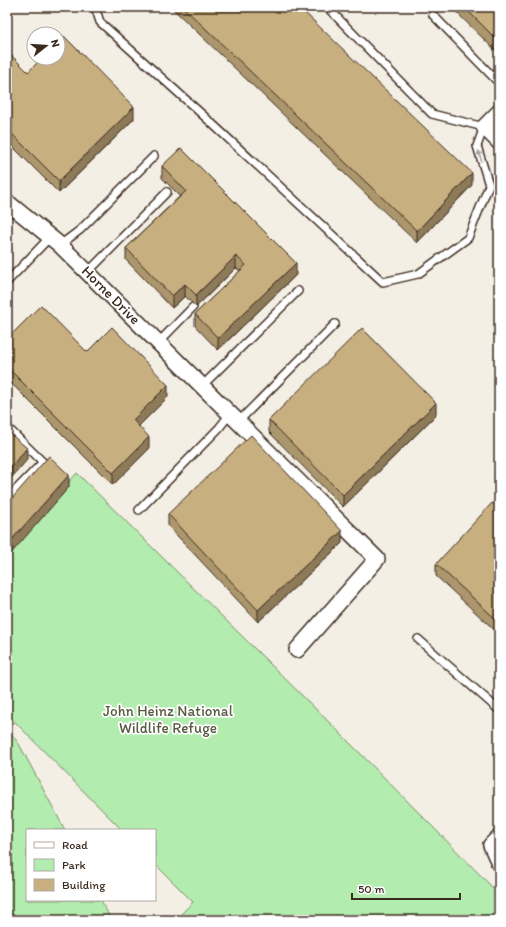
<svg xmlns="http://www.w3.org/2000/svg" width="506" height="927" font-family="Itim,sans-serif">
	<rect width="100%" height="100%" fill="#f4efe5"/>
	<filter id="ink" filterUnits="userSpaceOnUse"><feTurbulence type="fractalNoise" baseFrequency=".025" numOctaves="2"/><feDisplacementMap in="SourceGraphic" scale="8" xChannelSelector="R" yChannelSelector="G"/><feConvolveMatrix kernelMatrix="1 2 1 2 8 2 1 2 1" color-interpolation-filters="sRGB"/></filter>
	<g filter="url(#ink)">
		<!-- green -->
		<g fill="#b2ecaf" stroke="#768b66">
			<polygon points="77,473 345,738 499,894 499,920 188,920 181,914 193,902 155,864 155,830 122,830 7,714 7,549"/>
			<polygon points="7,728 19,744 65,830 27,830 27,900 101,900 111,920 7,920"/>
		</g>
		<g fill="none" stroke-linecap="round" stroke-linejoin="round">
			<!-- lane casing -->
			<g stroke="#3b2a1e" stroke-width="10">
				<g id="lane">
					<polyline points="95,7 100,22 205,117 383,282 418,274 468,238 489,185 477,146 484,127 432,114 327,7"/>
					<polyline points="433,15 499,83"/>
					<polyline points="60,245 80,230 154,156"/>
					<polyline points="88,272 167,192"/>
					<polyline points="7,282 50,237"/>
					<polyline points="158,343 193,307"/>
					<polyline points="202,386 298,291"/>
					<polyline points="238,422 335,324"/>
					<polyline points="7,427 48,467"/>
					<polyline points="7,499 43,462"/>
					<polyline points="139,510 219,428 230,414"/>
					<polyline points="418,639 499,710"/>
				</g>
			</g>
			<!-- street casing -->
			<g stroke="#3b2a1e" stroke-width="18">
				<g id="street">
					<polyline points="499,112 484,127 499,142"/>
					<polyline points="7,202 60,245 210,394 377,559 297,650"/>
					<polyline points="499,837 491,845 499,863"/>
				</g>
			</g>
			<!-- lane -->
			<use href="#lane" stroke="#fff" stroke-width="7"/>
			<!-- street -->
			<use href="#street" stroke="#fff" stroke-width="15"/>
		</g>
		<!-- wall -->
		<g fill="#ac966d" stroke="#3b2a1e">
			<polygon points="171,7 299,7 472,185 417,243"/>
			<polygon points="451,7 499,7 499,54"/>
			<polygon points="7,58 28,72 134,119 59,193 7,141"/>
			<polygon points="162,166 296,275 218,350 195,326 195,314 240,271 236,268 196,307 185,296 172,308 126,260 126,248 180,196 162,178"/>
			<polygon points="7,339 168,397 139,426 149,449 113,485 7,379"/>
			<polygon points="436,415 343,507 269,432 269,420"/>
			<polygon points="499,509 499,634 436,576 436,564"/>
			<polygon points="168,514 342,543 258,622 168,526"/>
		</g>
		<!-- shaded-wall -->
		<g fill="#8c7a59" stroke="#3b2a1e">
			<polygon points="134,107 134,119 59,193 59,181"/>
			<polygon points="472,173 472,185 417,243 417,231"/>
			<polygon points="10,244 10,256 7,258 7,246"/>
			<polygon points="236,256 236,268 196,307 196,295"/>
			<polygon points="296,263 296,275 218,350 218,338"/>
			<polygon points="185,284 185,296 172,308 172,296"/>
			<polygon points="168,385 168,397 133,432 133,420"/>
			<polygon points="436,403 436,415 343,507 343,495"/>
			<polygon points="149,437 149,449 113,485 113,473"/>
			<polygon points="27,448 27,460 7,483 7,471"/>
			<polygon points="69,475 69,487 7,558 7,545"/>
			<polygon points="342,531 342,543 258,622 258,610"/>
		</g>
		<!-- building -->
		<g fill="#c8af7f" stroke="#3b2a1e">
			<polygon points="183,7 299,7 472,173 417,231"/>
			<polygon points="464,7 499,7 499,42"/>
			<polygon points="64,36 134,107 59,181 7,129 7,58 10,54 28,72 42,58 58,58 58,42"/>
			<polygon points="181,148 296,263 218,338 195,314 246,265 236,256 196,295 185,284 172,296 126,248 186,191 162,166"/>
			<polygon points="7,241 10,244 7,246"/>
			<polygon points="41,305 87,352 112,327 168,385 133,420 149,437 113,473 7,367 7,339"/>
			<polygon points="362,328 436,403 343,495 269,420"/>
			<polygon points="7,431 27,448 7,471"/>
			<polygon points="251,435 342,531 258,610 168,514"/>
			<polygon points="49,456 69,475 7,545 7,504"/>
			<polygon points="492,503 499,509 499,622 436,564"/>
		</g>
		<!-- one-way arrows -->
		<defs><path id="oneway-solid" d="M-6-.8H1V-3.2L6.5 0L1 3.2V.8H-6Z"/></defs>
		<use fill="#a79f9a" href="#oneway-solid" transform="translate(480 156) rotate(-107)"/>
	</g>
	<g text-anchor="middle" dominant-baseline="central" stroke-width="3.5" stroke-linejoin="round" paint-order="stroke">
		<!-- street labels -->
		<g font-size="15" fill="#3b2a1e" stroke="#fff">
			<text transform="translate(111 295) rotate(45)">Horne Drive</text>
		</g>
		<!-- park labels -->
		<g font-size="15" fill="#595a42" stroke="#fff">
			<text x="168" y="711">John Heinz National<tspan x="168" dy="17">Wildlife Refuge</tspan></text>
		</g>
	</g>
	<!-- margin -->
	<rect width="506" height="927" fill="none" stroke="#fff" stroke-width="24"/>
	<rect x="12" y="12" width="482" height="903" fill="none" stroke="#3b2a1e" stroke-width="1.5" filter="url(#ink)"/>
	<!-- legend -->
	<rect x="26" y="829" width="130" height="72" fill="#ffffff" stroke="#b1aaa5"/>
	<rect x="34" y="842" width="20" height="6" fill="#ffffff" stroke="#b1aaa5"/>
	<text x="62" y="849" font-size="12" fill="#3b2a1e">Road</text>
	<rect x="34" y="859" width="20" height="12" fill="#b2ecaf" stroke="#b1aaa5"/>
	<text x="62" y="869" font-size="12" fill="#3b2a1e">Park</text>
	<rect x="34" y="879" width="20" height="12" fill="#c8af7f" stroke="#b1aaa5"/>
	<text x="62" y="889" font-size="12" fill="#3b2a1e">Building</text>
	<!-- north arrow -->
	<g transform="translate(46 46) rotate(73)"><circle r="19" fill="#ffffff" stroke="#b1aaa5"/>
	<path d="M0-3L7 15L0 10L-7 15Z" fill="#3b2a1e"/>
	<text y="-6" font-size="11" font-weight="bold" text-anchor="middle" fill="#3b2a1e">N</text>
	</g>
	<!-- scale -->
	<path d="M352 893v6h108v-6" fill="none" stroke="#3b2a1e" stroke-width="2"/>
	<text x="358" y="893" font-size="12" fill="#3b2a1e" stroke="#ffffff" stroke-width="3" paint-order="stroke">50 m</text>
</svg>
